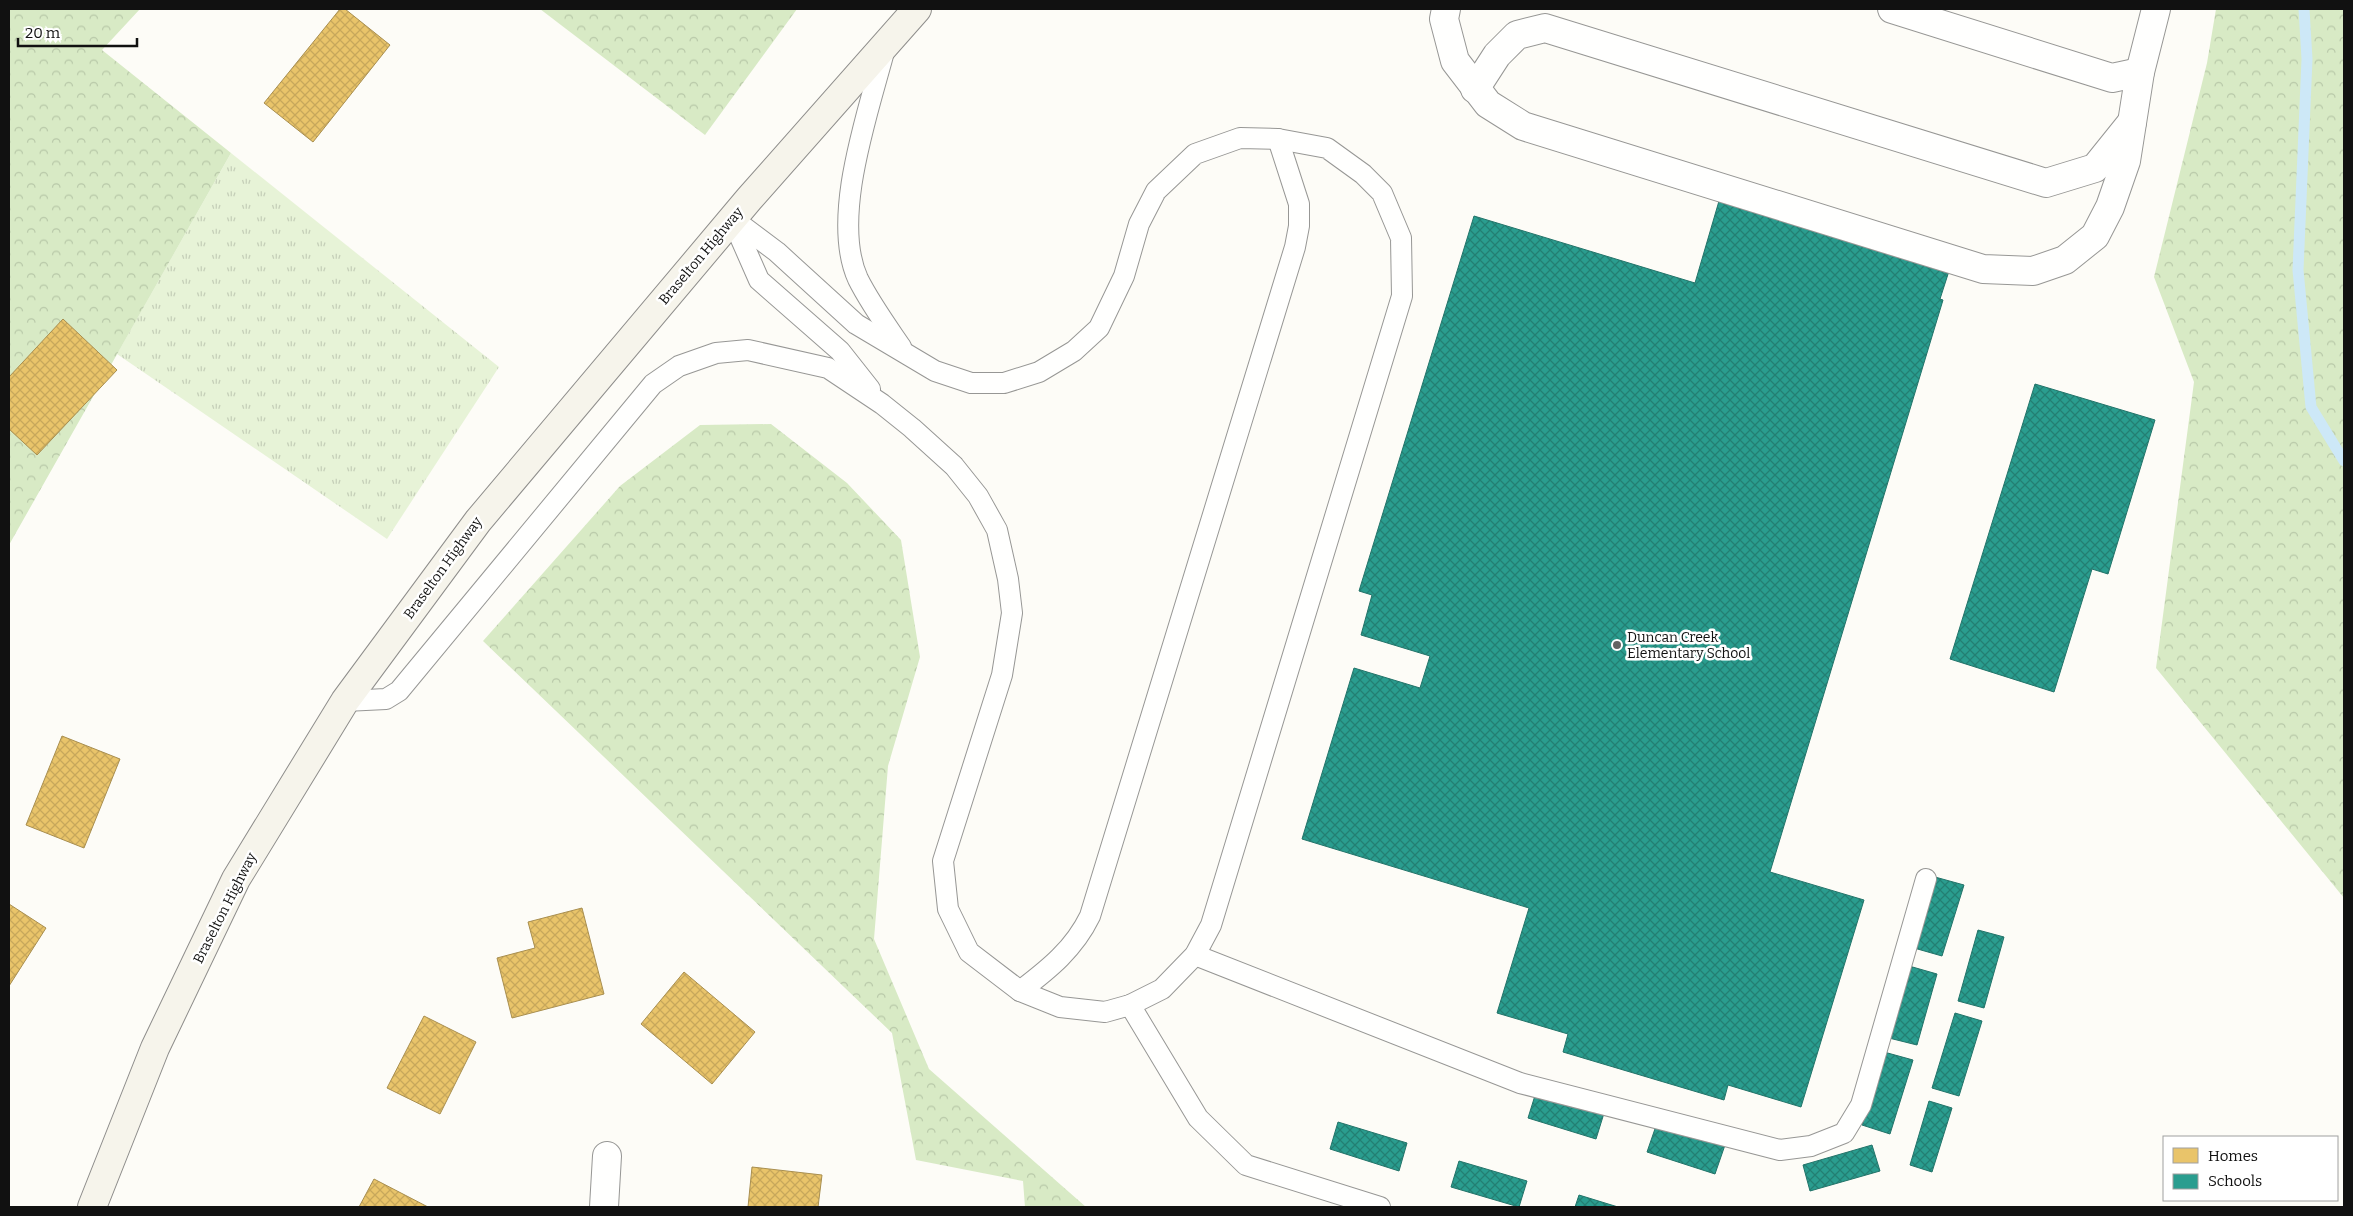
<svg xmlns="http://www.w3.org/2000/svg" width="2353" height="1216" font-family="Bitter,serif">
	<defs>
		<pattern id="grass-tufts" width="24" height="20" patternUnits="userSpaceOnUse" patternTransform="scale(1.25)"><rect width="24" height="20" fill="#e7f3d7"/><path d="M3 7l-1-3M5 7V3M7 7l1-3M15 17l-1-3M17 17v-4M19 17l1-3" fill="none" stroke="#c5cfb8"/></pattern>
		<pattern id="forest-crowns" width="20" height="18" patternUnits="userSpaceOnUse" patternTransform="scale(1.25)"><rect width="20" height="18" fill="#d8eac5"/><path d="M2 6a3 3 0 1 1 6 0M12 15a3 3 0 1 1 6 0" fill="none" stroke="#b8c8a8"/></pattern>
		<pattern id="homes-cross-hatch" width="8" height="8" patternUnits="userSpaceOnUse" patternTransform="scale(1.25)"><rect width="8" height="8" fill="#e9c46a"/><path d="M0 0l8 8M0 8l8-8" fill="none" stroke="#c7a75b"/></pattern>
		<pattern id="schools-cross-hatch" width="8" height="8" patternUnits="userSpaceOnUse" patternTransform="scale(1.25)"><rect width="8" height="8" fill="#2a9d8f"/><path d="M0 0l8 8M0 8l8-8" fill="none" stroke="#237f73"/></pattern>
	</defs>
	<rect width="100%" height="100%" fill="#fdfcf7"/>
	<!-- grass -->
	<polygon fill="url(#grass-tufts)" points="231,153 499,367 387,539 117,354"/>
	<!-- forest -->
	<g fill="url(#forest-crowns)">
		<polygon points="9,9 140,9 102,50 231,153 9,545"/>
		<polygon points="540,9 797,9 705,135"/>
		<polygon points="2216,9 2344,9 2344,898 2156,668 2194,382 2154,277 2207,63"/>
		<polygon points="771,424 847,483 901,540 920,657 888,766 874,939 929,1069 1086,1207 1025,1207 1023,1181 916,1160 892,1033 483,641 620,486 700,425"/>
	</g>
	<!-- homes -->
	<g fill="url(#homes-cross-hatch)" stroke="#a88e4f">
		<polygon points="340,9 345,9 390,45 313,142 264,103"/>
		<polygon points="63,319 117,370 37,455 9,429 9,377"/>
		<polygon points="62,736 120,759 84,848 26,825"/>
		<polygon points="9,904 46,928 9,986"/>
		<polygon points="582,908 604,994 512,1018 497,958 535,948 528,922"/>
		<polygon points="684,972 755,1032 712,1084 641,1024"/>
		<polygon points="424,1016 476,1042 440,1114 387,1088"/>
		<polygon points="752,1167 822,1175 818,1207 748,1207"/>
		<polygon points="374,1179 428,1207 359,1207"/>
	</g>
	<!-- schools -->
	<g fill="url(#schools-cross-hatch)" stroke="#227369">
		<polygon points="1719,201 1949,271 1940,299 1943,300 1770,872 1864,900 1801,1107 1728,1085 1724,1100 1563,1052 1568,1034 1497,1013 1529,908 1302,839 1354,668 1420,688 1430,656 1361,635 1372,595 1359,591 1474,216 1695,283"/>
		<polygon points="2035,384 2155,420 2108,574 2092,569 2054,692 1950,659"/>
		<polygon points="1935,877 1964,885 1942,956 1914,948"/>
		<polygon points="1978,930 2004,937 1984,1008 1958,1001"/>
		<polygon points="1909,966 1937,974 1917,1045 1889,1038"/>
		<polygon points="1955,1013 1982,1021 1959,1096 1932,1088"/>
		<polygon points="1884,1052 1913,1060 1890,1134 1862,1125"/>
		<polygon points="1537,1089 1605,1110 1596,1139 1528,1118"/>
		<polygon points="1929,1101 1952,1108 1932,1172 1910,1165"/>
		<polygon points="1338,1122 1407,1143 1399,1171 1330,1149"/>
		<polygon points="1657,1123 1725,1145 1715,1174 1647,1152"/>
		<polygon points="1872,1145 1880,1171 1810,1191 1803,1165"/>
		<polygon points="1459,1161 1527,1181 1519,1207 1451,1187"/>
		<polygon points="1579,1195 1618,1207 1575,1207"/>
	</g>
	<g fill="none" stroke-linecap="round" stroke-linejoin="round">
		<!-- stream -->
		<polyline stroke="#cde8f7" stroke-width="11" points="2304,9 2307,59 2298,270 2311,407 2344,461"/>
		<!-- lane casing -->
		<g stroke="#979795" stroke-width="22">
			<g id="lane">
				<path d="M885 48C869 110 830 218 858 279 870 303 886 325 901 347"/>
				<polyline points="733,221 759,280 840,351 870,389"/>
				<polyline points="345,701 386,699 399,691 653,384 679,366 716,353 748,350 828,368 882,404 912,428 954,466 978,496 997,530 1008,579 1012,613 1002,675 943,861 948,909 969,952 1020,991 1060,1007 1105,1012 1130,1005 1162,989 1195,955 1211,925 1402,296 1401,238 1382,193 1363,174 1327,148 1278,139 1240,138 1195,154 1156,191 1139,224 1124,276 1099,328 1074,351 1039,372 1004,383 971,383 935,371 856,324 777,252 733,219"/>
				<polyline points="1195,955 1520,1083 1780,1150 1811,1146 1844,1133 1861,1105 1926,879"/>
				<path d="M1020 991C1049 969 1074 949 1090 916L1295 247 1299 226V204L1278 139"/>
				<polyline points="1130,1005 1198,1118 1246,1165 1380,1207"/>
			</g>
		</g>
		<!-- street casing -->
		<g stroke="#979795" stroke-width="30">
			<g id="street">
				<polyline points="1446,9 1444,19 1455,61 1488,104 1523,126 1983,269 2033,271 2065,260 2095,236 2110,207 2126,161 2140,72 2156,9"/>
				<polyline points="1892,9 2112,78 2140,72"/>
				<polyline points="1475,89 1497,55 1517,35 1545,28 2046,183 2095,168 2132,122"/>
				<polyline points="604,1207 607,1156"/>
			</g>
		</g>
		<!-- secondary casing -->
		<g stroke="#8e8d8b" stroke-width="30">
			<polyline id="secondary" points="92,1207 155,1048 236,879 345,701 478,521 749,199 917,9"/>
		</g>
		<!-- lane -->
		<use href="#lane" stroke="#fffffe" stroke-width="20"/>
		<!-- street -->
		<use href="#street" stroke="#fffffe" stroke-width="28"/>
		<!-- secondary -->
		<use href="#secondary" stroke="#f6f4eb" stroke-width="28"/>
	</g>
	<!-- markers -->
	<circle fill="#646362" stroke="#fff" stroke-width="2" cx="1617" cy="645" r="5"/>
	<g text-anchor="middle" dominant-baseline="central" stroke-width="5" stroke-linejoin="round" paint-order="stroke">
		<!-- street labels -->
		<g font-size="14" fill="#111" stroke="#fff">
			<text transform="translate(701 256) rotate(-50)">Braselton Highway</text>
			<text transform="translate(443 568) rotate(-54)">Braselton Highway</text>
			<text transform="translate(225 908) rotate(-63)">Braselton Highway</text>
		</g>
		<!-- poi labels -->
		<g font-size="14" fill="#111" stroke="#fff" text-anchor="start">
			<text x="1627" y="637">Duncan Creek<tspan x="1627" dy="16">Elementary School</tspan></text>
		</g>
	</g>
	<!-- border -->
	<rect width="2353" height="1216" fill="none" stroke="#111111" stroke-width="20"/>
	<!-- legend -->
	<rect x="2163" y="1136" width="175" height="65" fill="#ffffff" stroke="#a0a0a0"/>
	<rect x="2173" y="1148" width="25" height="15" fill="#e9c46a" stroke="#a0a0a0"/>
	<text x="2208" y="1161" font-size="15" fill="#111111">Homes</text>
	<rect x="2173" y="1174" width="25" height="15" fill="#2a9d8f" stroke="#a0a0a0"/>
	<text x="2208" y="1186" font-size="15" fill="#111111">Schools</text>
	<!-- scale -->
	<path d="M18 38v8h119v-8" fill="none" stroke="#111111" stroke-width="2.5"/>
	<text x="25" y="38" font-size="15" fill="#111111" stroke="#ffffff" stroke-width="4" paint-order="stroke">20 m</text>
</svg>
